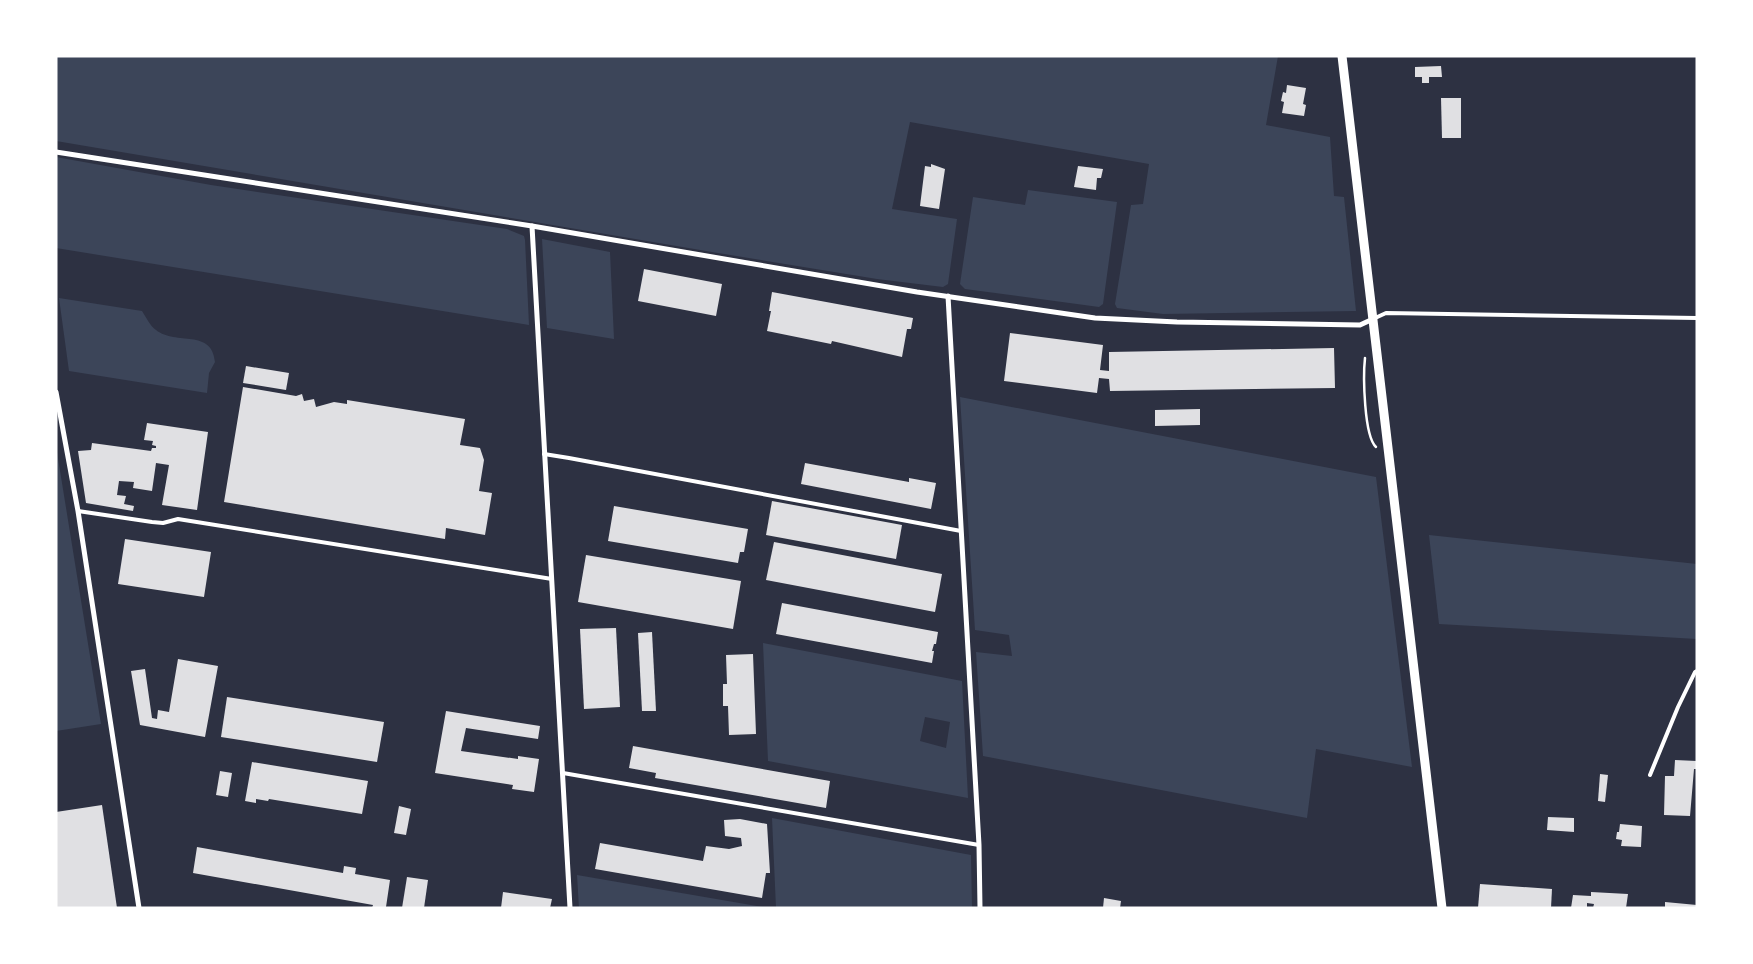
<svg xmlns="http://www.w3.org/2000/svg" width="1753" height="964" font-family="Arial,sans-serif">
	<rect width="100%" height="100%" fill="#2d3142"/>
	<!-- green -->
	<g fill="#3c4559" fill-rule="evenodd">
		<polygon points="56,56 1278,56 1266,125 1330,137 1334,196 1344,197 1356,311 1163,314 1117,308 1115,304 1131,205 1143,204 1149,164 910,122 892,209 957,219 948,284 943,287 877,279 712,252 56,141"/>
		<polygon points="56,157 211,185 507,229 524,236 525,240 529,325 56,248"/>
		<polygon points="1028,190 1117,202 1103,304 1099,307 965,289 960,284 973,197 1025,205"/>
		<polygon points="542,239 610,252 614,339 547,328"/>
		<path d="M59 298 142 311C146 317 150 326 156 330 176 346 212 328 215 362L209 373 207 393 69 371Z"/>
		<polygon points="960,397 1376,477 1412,767 1316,749 1307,818 983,756 976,652 1012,656 1009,635 975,630"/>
		<polygon points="56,446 101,724 56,731"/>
		<polygon points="1429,535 1697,564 1697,639 1439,624"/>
		<path d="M763 643 962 681 968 798 768 761ZM925 717 950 722 946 748 920 741Z"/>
		<polygon points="772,818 971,855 972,908 776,908"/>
		<polygon points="577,875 768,908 579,908"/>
	</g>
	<!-- building -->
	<g fill="#e0e0e3">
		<polygon points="1441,66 1442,77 1429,77 1429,83 1422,83 1422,77 1415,77 1415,67"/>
		<polygon points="1287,85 1306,88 1303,104 1306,105 1304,116 1282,113 1284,102 1281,101 1283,92 1286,93"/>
		<polygon points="1441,98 1461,98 1461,138 1442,138"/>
		<polygon points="931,164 945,169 939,209 920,206 925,166 931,167"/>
		<polygon points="1078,166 1103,169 1101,178 1097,178 1096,190 1074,187"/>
		<polygon points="644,269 722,284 716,316 638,301"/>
		<polygon points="772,292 913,318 911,329 907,329 902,357 832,341 831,344 767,331 771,311 769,311"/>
		<polygon points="1010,333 1103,345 1100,370 1109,371 1109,352 1334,348 1335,388 1110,391 1109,379 1099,378 1097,393 1004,381"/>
		<polygon points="246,366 289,373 286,390 243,383"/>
		<polygon points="243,387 296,396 302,394 304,401 314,399 316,407 334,402 347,404 347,400 465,419 460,445 480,448 484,460 479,491 492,493 485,535 446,528 445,539 224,502"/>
		<polygon points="1200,409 1200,425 1155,426 1155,410"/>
		<polygon points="147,423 208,432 197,510 162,505 169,465 156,463 152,491 133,488 134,482 119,481 117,495 126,496 124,504 134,506 133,511 86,503 78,451 91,450 92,443 151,451 152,448 156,448 156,446 152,445 153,441 144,440"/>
		<polygon points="805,463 909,482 909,478 936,483 931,509 801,484"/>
		<polygon points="772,501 902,525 896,559 766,535"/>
		<polygon points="614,506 748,529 744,552 740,552 738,563 608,541"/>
		<polygon points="125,539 211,552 204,597 118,584"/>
		<polygon points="774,542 942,574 935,612 766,580"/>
		<polygon points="586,555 741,581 733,629 578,602"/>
		<polygon points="782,603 938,632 936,644 934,644 932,651 934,651 932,663 776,634"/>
		<polygon points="616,628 620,707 584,709 580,629"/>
		<polygon points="652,632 656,711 642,711 638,633"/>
		<polygon points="753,654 756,734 729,735 728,706 723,706 723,684 727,684 726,655"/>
		<polygon points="178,659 218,666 205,737 140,725 131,671 145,669 152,718 157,719 158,710 169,712"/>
		<polygon points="227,697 384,722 377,762 221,737"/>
		<polygon points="446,711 540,726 538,739 466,728 461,751 518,759 518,756 539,759 534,792 512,789 513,785 435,773"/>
		<polygon points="633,746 830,781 826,808 655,778 656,773 629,768"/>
		<polygon points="1675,760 1697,761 1697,769 1694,769 1690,816 1664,815 1665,776 1674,776"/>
		<polygon points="252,762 368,781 362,814 269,799 268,801 256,799 256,803 245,801"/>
		<polygon points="220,771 232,773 228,797 216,795"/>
		<polygon points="1600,774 1608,775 1605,802 1598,801"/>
		<polygon points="102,805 117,908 56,908 56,812"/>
		<polygon points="399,806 411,809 406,835 394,833"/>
		<polygon points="1548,817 1574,818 1574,832 1547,830"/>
		<polygon points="740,819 767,824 770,873 766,873 762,898 595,869 600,843 703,861 706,846 729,849 742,846 741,838 725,836 724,820"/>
		<polygon points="1620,824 1642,826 1641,847 1621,846 1622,840 1616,839 1617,832 1619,832"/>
		<polygon points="197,847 343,873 344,866 356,868 355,874 390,880 386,907 372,908 373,905 193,873"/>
		<polygon points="407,877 428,880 424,908 402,908"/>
		<polygon points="1480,884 1552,889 1551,908 1478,908"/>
		<polygon points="503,892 552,899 550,908 501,908"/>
		<polygon points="1591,892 1628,894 1626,908 1593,908 1594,904 1587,903 1587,908 1571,908 1573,895 1591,896"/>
		<polygon points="1104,898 1121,901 1120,908 1103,908"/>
		<polygon points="1665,902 1697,905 1697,908 1665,908"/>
	</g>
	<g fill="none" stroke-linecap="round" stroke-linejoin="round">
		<!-- path -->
		<path stroke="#fff" stroke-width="2.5" d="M1365 358C1363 376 1364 436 1376 447"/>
		<!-- service -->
		<g stroke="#fff" stroke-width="4">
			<polyline points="1373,319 1386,313 1697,318"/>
			<polyline points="544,454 569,458 961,531"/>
			<polyline points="78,511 152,522 163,523 178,519 552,579"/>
			<polyline points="563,773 979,845"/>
			<polyline points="1650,775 1678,707 1695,672 1697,671"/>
		</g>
		<!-- minor -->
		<g stroke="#fff" stroke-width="5">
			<polyline points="56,152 532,226 917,292 1095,318 1177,322 1360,325 1373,319"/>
			<polyline points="532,226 570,908"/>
			<polyline points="948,296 979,845 980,908"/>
			<polyline points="56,392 78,511 139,908"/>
		</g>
		<!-- tertiary -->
		<polyline stroke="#fff" stroke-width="9" points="1342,56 1442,908"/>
	</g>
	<!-- border -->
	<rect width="1753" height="964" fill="none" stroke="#ffffff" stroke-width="115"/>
</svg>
